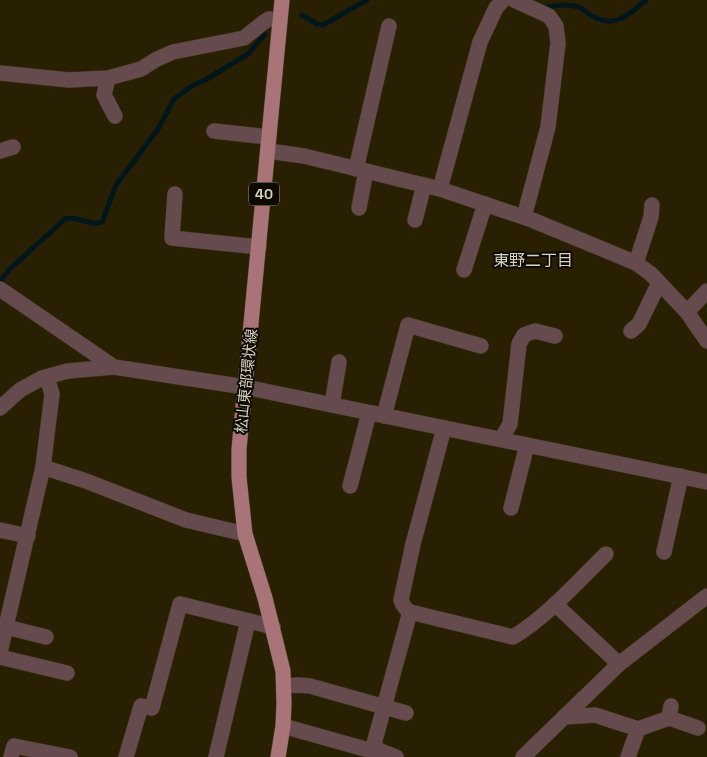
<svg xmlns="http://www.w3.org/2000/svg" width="707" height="757" font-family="'Space Grotesk','Noto Sans JP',sans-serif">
	<rect width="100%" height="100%" fill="#292004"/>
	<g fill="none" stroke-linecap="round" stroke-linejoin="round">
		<!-- stream -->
		<g stroke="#00161a" stroke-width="5">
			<path d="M543 8C554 6 567 3 578 7 583 8 586 13 591 15 613 30 629 15 646 0"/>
			<polyline points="302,15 317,24 323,25 367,0"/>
			<path d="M0 281 11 268 65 219C78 215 89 227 102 222L116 185 158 129 174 99 192 86 207 79 248 54 265 34"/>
		</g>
		<!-- minor casing -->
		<g stroke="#453c22" stroke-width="16">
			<g id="minor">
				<polyline points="514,0 549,16 556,26 558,43 548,127 524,217"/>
				<polyline points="0,73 69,80 108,78 141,69 157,59 173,52 244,38 264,22 269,19 280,20"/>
				<polyline points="108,78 104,95 115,116"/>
				<polyline points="214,131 269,137"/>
				<polyline points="0,151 13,147"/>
				<polyline points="268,151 304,156 440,189 532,220 636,263 651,274 687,312 707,341"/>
				<polyline points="356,169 389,26"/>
				<polyline points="440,189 480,42 496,8 503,0"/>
				<polyline points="175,194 172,238 259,247"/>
				<polyline points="359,208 366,171"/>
				<polyline points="415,220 424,185"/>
				<polyline points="636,263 651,217 652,205"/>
				<polyline points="464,270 485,204"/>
				<polyline points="0,289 114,367"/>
				<polyline points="687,312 707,291"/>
				<polyline points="631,331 639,324 659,283"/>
				<polyline points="332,405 339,362"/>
				<polyline points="0,408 20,390 42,378 68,371 114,367 245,387 707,482"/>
				<polyline points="384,416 408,325 481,346"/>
				<path d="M444 428 413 544 401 600C403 606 405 609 410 612L513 637C548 616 577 582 606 554"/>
				<polyline points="501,439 510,424 519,344 524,335 535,331 555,336"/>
				<polyline points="43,467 52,394 47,377"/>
				<polyline points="350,486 369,413"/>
				<polyline points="511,508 527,445"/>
				<polyline points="0,530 28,536"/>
				<polyline points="664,552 681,476"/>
				<polyline points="555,604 619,664"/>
				<polyline points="6,627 46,637"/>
				<polyline points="0,652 43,467 86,481 186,520 245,534"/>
				<polyline points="0,657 67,673"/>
				<polyline points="284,686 298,685 310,686 406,713"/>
				<polyline points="671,706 669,718 698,728"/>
				<polyline points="564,717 595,715 638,729 669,718"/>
				<polyline points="283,726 372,751 410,612"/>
				<polyline points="373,748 396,757"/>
				<polyline points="11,757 14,746 70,757"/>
				<polyline points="126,757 141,706 152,708 180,604 273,627"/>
				<polyline points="216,757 248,621"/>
				<polyline points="523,757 619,664 707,596"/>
				<polyline points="628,757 638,729"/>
			</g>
		</g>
		<!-- major casing -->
		<g stroke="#453c22" stroke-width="16">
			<polyline id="major" points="278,757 283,726 284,704 283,671 265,598 245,534 239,477 239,449 282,0"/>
		</g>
		<!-- minor -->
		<use href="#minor" stroke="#654b4d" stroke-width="15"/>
		<!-- major -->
		<use href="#major" stroke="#a97478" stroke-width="15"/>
	</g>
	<g text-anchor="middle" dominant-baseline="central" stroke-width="4" stroke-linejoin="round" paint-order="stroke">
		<!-- shield labels -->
		<rect fill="#0e0a02" stroke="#9b9688" stroke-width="1" x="249" y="182.5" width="30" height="23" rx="4"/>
		<g font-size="14" font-weight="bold" fill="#d7d2c2">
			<text x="264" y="194">40</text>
		</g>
		<!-- street labels -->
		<g font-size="15" fill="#d7d2c2" stroke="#0e0a02">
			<text transform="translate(246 381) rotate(-84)">松山東部環状線</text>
		</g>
		<!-- neighbourhood labels -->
		<g font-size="16" fill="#d7d2c2" stroke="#0e0a02">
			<text x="533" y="260">東野二丁目</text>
		</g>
	</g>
</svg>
